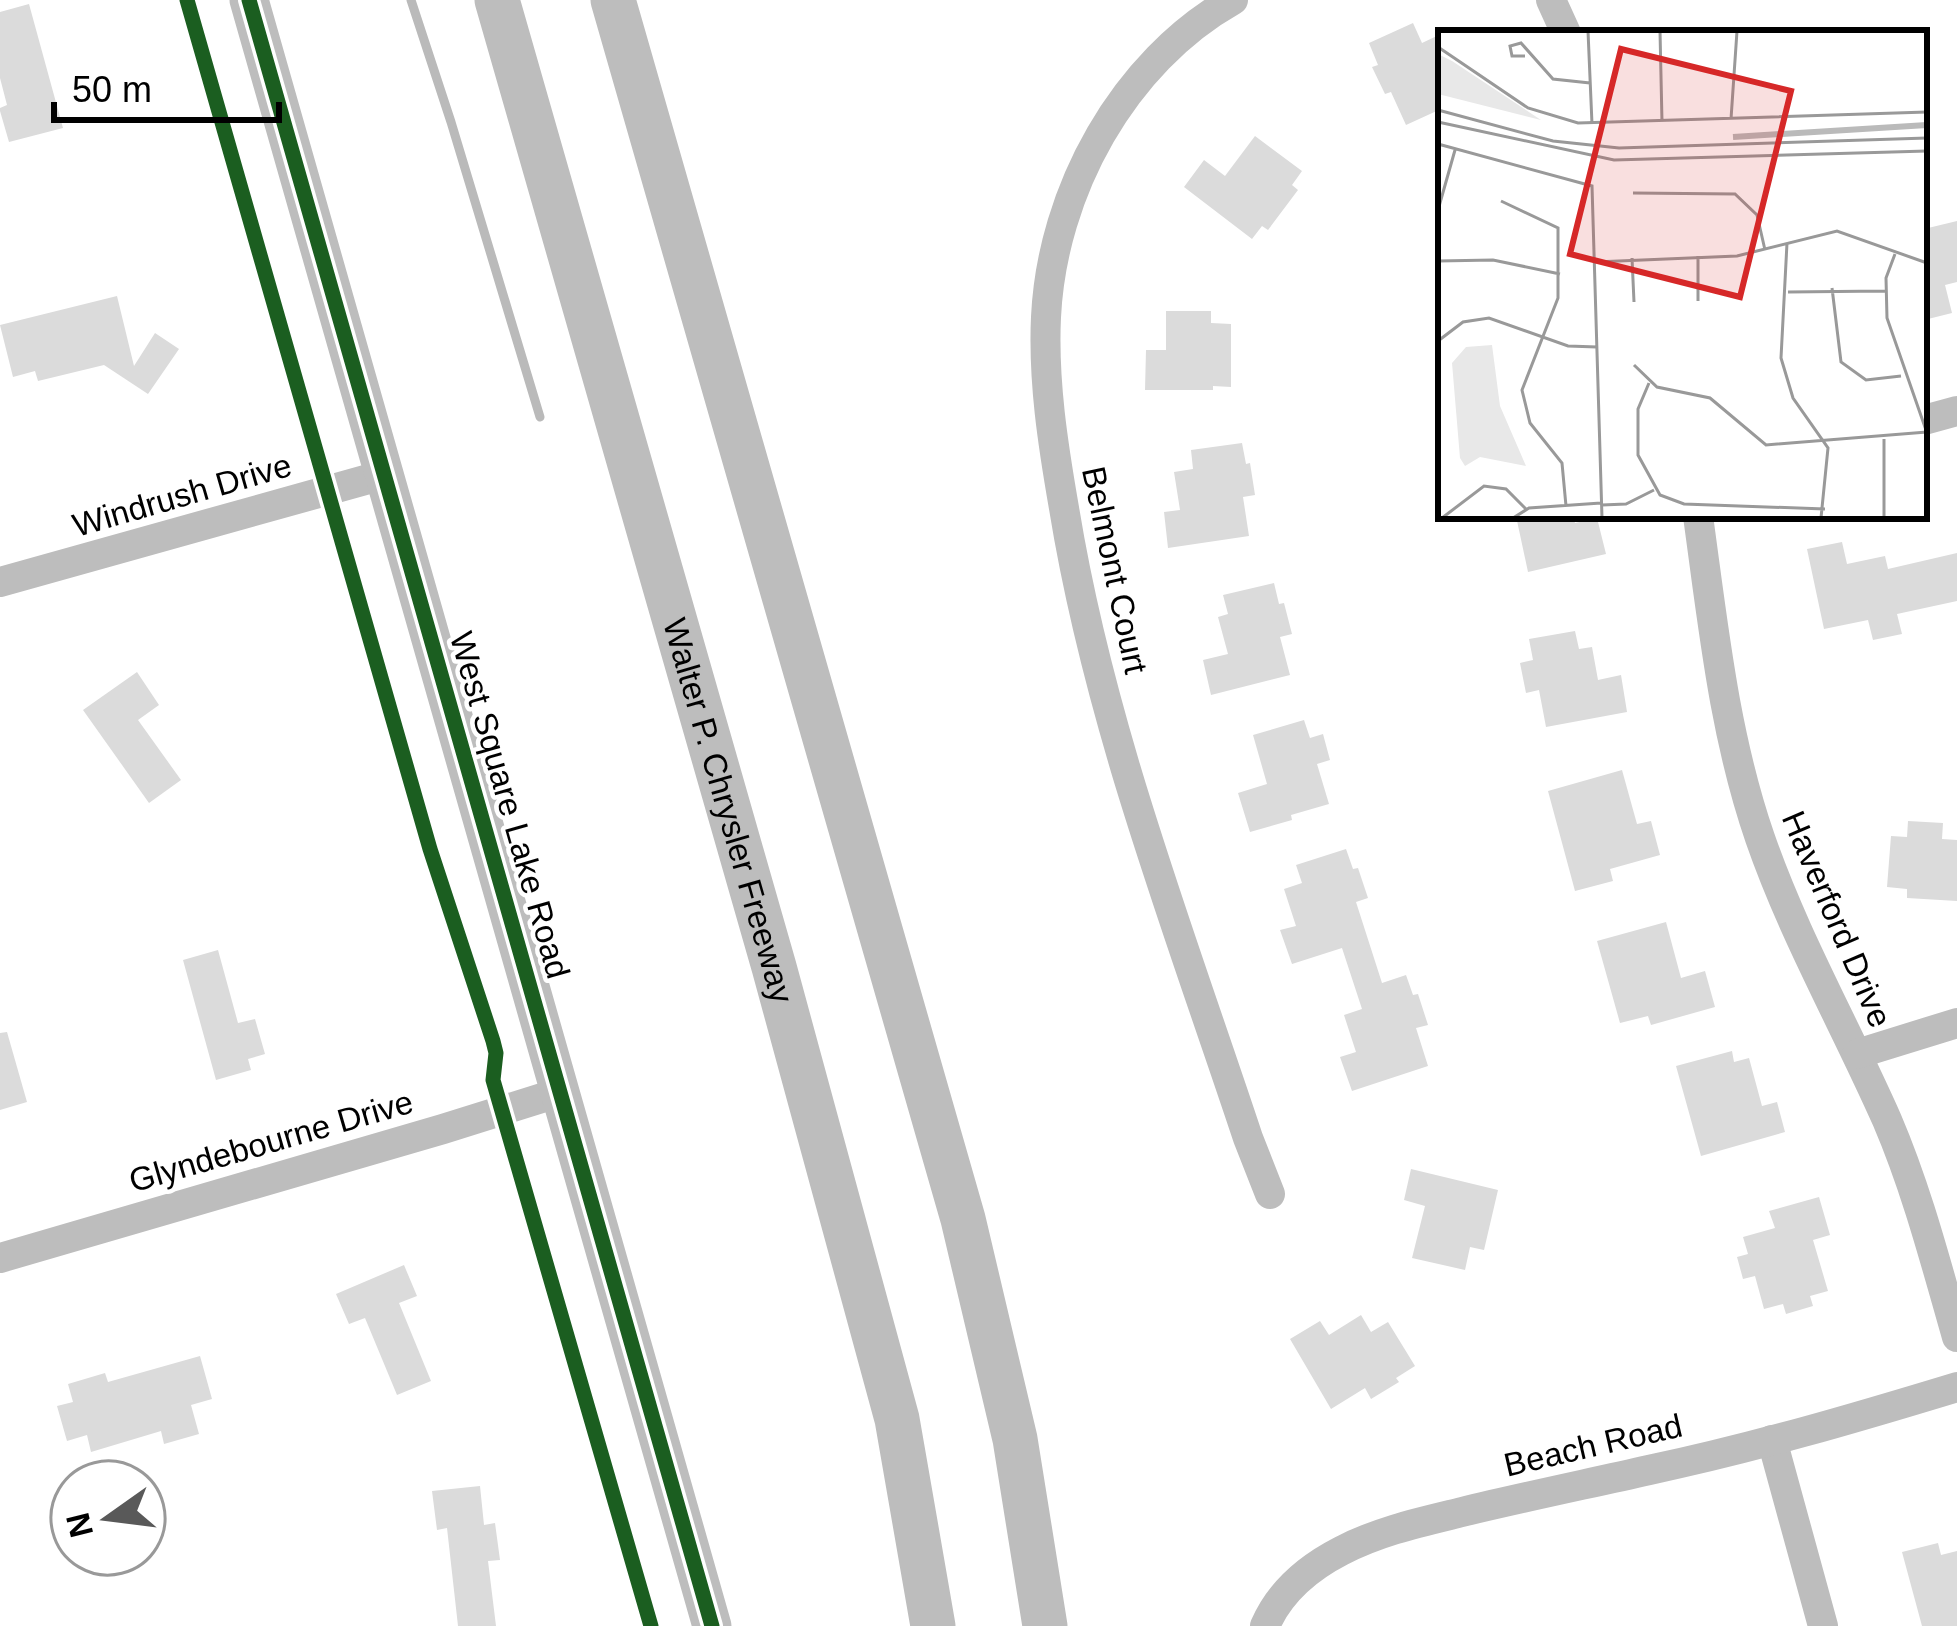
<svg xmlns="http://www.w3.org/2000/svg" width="1957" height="1626" font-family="Arial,sans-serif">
	<rect width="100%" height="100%" fill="#fff"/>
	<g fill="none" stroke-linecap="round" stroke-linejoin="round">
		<!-- stream -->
		<polyline stroke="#bababa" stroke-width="9" points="411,0 451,122 540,417"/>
	</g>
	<!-- building -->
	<g fill="#dbdbdb">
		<polygon points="29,4 63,128 9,142 0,111 0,108 7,105 0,78 0,12"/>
		<polygon points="1413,23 1422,43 1441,34 1441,109 1406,125 1391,92 1385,94 1372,67 1378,65 1369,43"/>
		<polygon points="1255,136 1302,171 1292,185 1298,190 1268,230 1262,226 1252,239 1184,187 1204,160 1225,176"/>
		<polygon points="1957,221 1957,282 1945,285 1952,313 1924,320 1924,229"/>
		<polygon points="117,296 134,366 155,333 179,349 148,394 104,365 38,381 35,371 13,377 0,325"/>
		<polygon points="1166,311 1211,311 1211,323 1231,324 1231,387 1213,386 1213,390 1145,390 1146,350 1166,350"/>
		<polygon points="1242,443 1246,464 1250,463 1255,495 1243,497 1249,536 1168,548 1164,512 1180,510 1174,472 1193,469 1191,450"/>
		<polygon points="1516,516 1573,516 1575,523 1597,518 1606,554 1528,572"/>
		<polygon points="1842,542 1847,564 1885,556 1888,569 1957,553 1957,601 1897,614 1902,634 1873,640 1868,620 1824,629 1807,549"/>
		<polygon points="1274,583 1279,604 1284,603 1292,634 1280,637 1290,675 1211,695 1203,660 1228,654 1218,617 1228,614 1223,595"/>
		<polygon points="1575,631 1579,649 1592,647 1598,680 1621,675 1627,712 1546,727 1539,690 1526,693 1520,663 1533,660 1529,639"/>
		<polygon points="137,672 159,705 138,720 181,780 149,803 83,710"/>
		<polygon points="1304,720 1310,738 1323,734 1330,760 1317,764 1329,804 1291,815 1292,820 1250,832 1238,793 1267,784 1253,735"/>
		<polygon points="1622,770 1637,824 1651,821 1660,855 1610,869 1613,881 1575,891 1548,791"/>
		<polygon points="1908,821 1943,823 1942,839 1957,840 1957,901 1907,898 1907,889 1887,887 1891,836 1907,837"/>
		<polygon points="1346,849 1353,869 1358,868 1368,898 1356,902 1382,983 1406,975 1413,995 1418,994 1428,1025 1416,1028 1428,1066 1352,1091 1340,1057 1356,1052 1344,1015 1362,1009 1342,948 1292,964 1280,930 1296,926 1284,889 1302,883 1296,865"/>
		<polygon points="1666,922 1681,978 1705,971 1715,1007 1651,1025 1648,1016 1620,1023 1597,941"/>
		<polygon points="218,950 238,1023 255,1019 265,1054 248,1059 251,1070 216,1080 183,960"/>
		<polygon points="7,1032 27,1102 0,1110 0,1033"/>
		<polygon points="1732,1051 1734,1062 1749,1058 1762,1106 1777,1102 1785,1132 1701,1156 1676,1066"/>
		<polygon points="1411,1169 1498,1190 1484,1250 1470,1247 1465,1270 1412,1258 1425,1206 1404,1200"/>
		<polygon points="1819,1197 1830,1235 1813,1240 1828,1291 1810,1296 1813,1306 1786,1314 1783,1304 1764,1309 1755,1276 1743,1279 1737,1257 1748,1254 1743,1237 1775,1228 1769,1211"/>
		<polygon points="404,1265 417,1296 399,1303 431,1381 397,1395 365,1318 349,1324 336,1294"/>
		<polygon points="1361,1315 1371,1332 1388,1322 1415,1366 1396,1378 1399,1382 1371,1399 1365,1388 1331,1409 1290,1339 1320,1321 1329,1335"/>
		<polygon points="200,1356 212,1399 191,1405 199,1434 164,1444 161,1431 91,1452 87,1435 67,1441 57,1406 73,1402 68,1384 105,1373 108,1382"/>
		<polygon points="480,1486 484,1525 495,1523 500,1560 488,1561 496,1626 458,1626 447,1528 437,1530 432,1491"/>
		<polygon points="1938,1543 1941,1555 1957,1551 1957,1626 1922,1626 1902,1552"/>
	</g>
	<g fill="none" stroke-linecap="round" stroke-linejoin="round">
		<!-- minor -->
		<g stroke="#bdbdbd" stroke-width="30">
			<path d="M1233 0C1123 62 1052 192 1046 317 1043 381 1053 445 1064 508 1099 724 1179 930 1248 1138L1270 1194"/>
			<polyline points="1551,0 1566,33"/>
			<polyline points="1924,420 1957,411"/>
			<path d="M1698 516C1713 624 1724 734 1760 838 1794 936 1845 1025 1887 1120 1917 1190 1936 1264 1957 1337"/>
			<polyline points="0,582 383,475"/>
			<polyline points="1857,1054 1957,1023"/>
			<polyline points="0,1258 443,1129 561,1092"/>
			<polyline points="1772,1440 1823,1626"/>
			<path d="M1265 1626C1280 1591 1308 1568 1341 1551 1379 1531 1421 1522 1462 1512 1524 1497 1587 1484 1649 1470 1753 1448 1855 1418 1957 1387"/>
		</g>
		<!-- major -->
		<polyline stroke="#bdbdbd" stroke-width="39" points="249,0 712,1626"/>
		<!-- highway -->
		<g stroke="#bdbdbd" stroke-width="45">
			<path id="s1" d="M497 0 774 967 897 1419 933 1626"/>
			<polyline points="613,0 963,1219 1015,1439 1045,1626"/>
		</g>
		<!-- cycleway casing -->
		<g stroke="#fff" stroke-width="22">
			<g id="cycleway">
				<polyline points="187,0 430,849 493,1041 496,1053 493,1080 651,1626"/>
				<polyline points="249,0 712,1626"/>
			</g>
		</g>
		<!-- cycleway -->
		<use href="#cycleway" stroke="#1b5e20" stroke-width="15"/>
	</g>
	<g text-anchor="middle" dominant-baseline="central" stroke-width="9" stroke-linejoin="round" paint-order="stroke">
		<!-- street labels -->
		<g font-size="33" fill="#000" stroke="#fff">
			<text transform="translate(182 495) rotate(-16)">Windrush Drive</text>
			<text transform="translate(1115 570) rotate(78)">Belmont Court</text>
			<text transform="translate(510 805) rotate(74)">West Square Lake Road</text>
			<text stroke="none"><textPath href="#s1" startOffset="843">Walter P. Chrysler Freeway</textPath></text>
			<text transform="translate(1837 919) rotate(67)">Haverford Drive</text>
			<text transform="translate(271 1141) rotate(-16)">Glyndebourne Drive</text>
			<text transform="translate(1593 1445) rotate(-13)">Beach Road</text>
		</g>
	</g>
	<!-- overview -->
	<g transform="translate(1438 30)">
		<rect width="489" height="489" fill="#fff"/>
		<path d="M0 24 14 31 103 90 0 64ZM54 315 62 376 88 436 42 427 27 436 22 428 14 333 28 317Z" fill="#e8e8e8"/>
		<path fill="none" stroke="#bababa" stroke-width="6" d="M295 107 489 95"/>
		<path fill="none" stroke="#999" stroke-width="3" d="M150 1 154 94M222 1 224 92M0 17 90 78 140 93 489 82M87 26H74L72 16 83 13 115 49 152 53M0 80 115 111 181 118 489 108M293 89 299 1M0 92 176 130 489 121M0 114 154 156 164 488M195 163 297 164 319 185 327 220M63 171 120 198V268L84 360 92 393 124 433 128 476M0 180 17 120M349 213 343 328 355 368 390 418 383 488M457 224 448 248 449 288 489 403M194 228 196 272M0 231 55 230 122 244M157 232 299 226 399 201 489 233M394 258 403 332 428 350 463 346M350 262 447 261M260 271V226M0 311 25 292 51 288 130 316 159 317M196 335 219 357 272 368 328 415 489 402M211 353 200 379V425L222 465 246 474 387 479M446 409V488M164 475 188 474 216 460M4 488 46 456 68 459 88 479M75 488 91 478 163 473"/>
		<path fill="#d62828" fill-opacity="0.15" stroke="#d62828" stroke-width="6" d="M183 19 353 61 302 267 132 224Z"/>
		<rect width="489" height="489" fill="none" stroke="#000" stroke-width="6"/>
	</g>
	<!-- north arrow -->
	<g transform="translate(108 1518) rotate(256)"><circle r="57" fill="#ffffff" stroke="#999999" stroke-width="3"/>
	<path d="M0-9L21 45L0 30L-21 45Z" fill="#595959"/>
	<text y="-18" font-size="33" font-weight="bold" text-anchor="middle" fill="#000000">N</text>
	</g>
	<!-- scale -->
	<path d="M54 102v18h225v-18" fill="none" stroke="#000000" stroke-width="6"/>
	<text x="72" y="102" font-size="36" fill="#000000" stroke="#ffffff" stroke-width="9" paint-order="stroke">50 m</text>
</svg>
